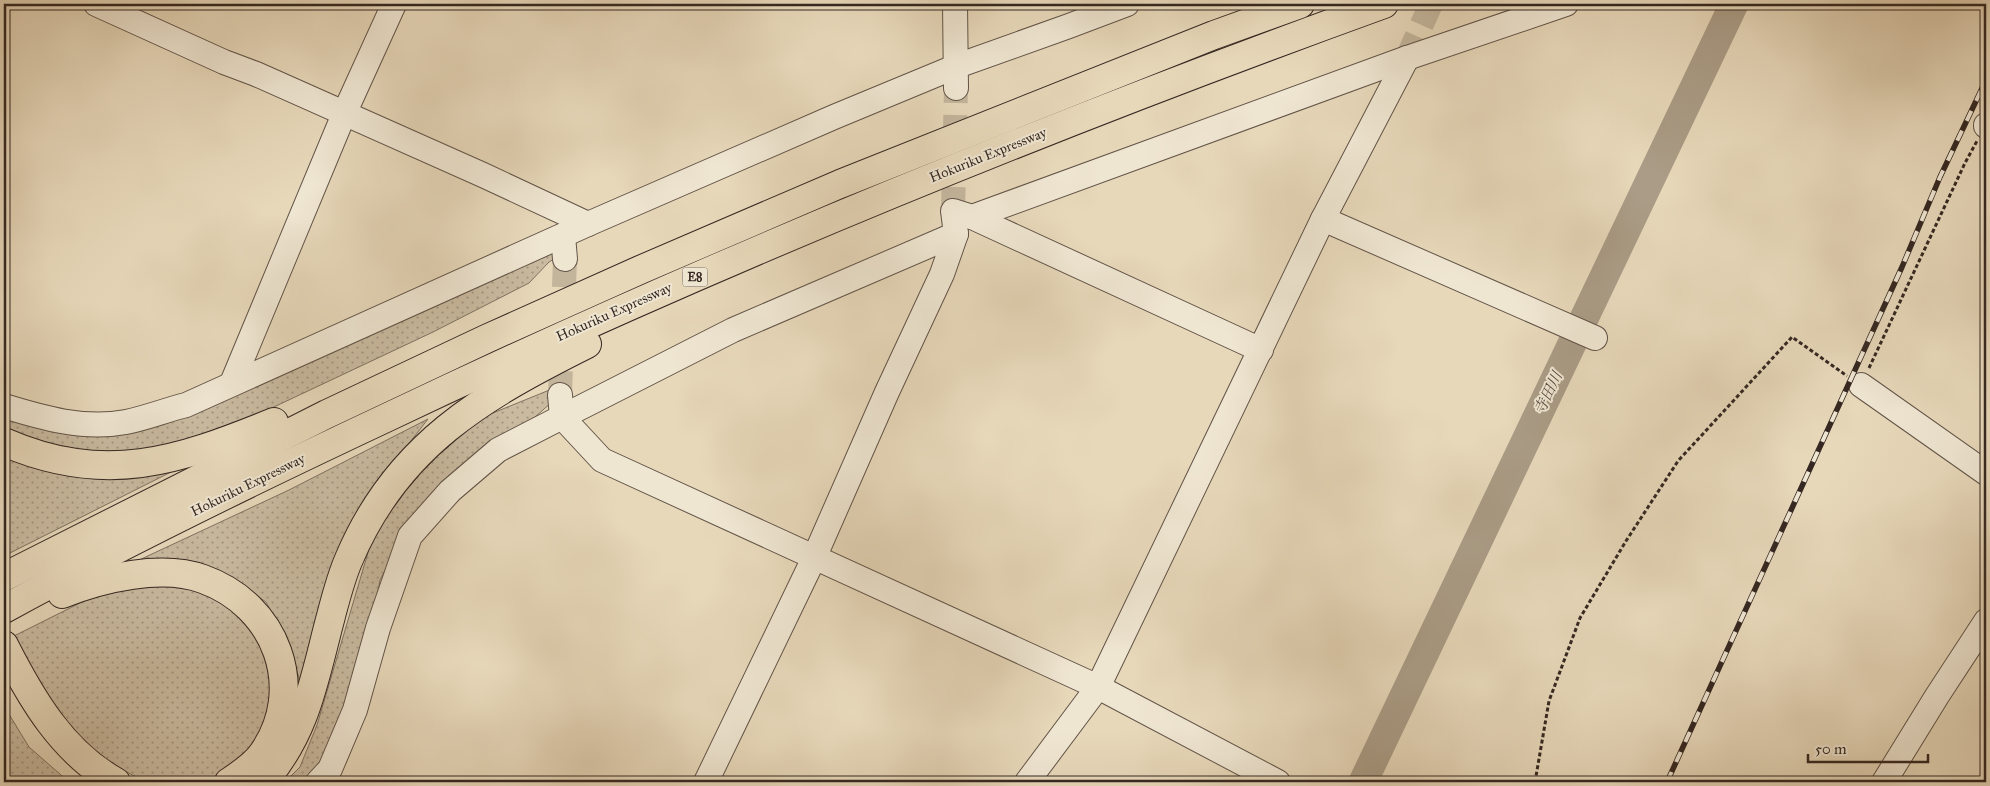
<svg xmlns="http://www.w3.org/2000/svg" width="1990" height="786" font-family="'IM FELL Great Primer','Noto Serif JP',serif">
	<defs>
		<pattern id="grass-dots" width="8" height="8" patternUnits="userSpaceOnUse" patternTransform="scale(1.25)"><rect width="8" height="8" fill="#c9baa0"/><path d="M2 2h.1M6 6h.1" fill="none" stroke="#a49782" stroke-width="1.8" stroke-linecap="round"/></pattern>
	</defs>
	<rect width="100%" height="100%" fill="#e7d8ba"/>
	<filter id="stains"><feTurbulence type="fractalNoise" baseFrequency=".004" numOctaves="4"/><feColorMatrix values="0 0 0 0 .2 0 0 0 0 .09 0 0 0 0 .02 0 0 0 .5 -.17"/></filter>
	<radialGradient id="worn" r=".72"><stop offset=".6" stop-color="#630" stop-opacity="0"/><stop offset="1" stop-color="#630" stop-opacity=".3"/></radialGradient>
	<!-- grass -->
	<g fill="url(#grass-dots)" stroke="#7f7161">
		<polygon points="552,245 557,257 549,262 529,283 433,332 259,414 179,444 138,451 87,451 41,442 4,427 4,403 94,433"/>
		<polygon points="552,389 552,402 408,529 380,580 370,640 315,782 285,782 300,767 317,725 372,539 389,508 414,479 446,447 483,417"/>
		<polygon points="428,419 386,473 296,713 299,678 289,645 266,602 224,573 187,561 137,561 289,490"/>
		<polygon points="4,455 175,470 4,556"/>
		<polygon points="150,582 201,585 258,631 276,694 268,726 250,751 223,773 203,782 155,782 134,776 97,755 66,724 12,637 100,593"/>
		<polygon points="4,706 29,747 69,782 4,782"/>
	</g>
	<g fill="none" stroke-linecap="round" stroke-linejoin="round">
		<!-- river -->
		<polyline stroke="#aa9c86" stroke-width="29" points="1363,782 1734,4"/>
		<!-- minor-tunnel -->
		<g stroke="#c3b59c" stroke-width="24" stroke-dasharray="24 12" stroke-linecap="butt">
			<polyline points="1407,58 1431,4"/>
			<polyline points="953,211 956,88"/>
			<polyline points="560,395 565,259"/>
		</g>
		<!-- minor casing -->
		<g stroke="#625448" stroke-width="26">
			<g id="minor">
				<polyline points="96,4 224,62 256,74 483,175 588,224"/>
				<polyline points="955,4 956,88"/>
				<polyline points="1986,125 1986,126"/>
				<polyline points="972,217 1407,58 1566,4"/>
				<polyline points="1323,219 1595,338"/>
				<polyline points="563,236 565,259"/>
				<polyline points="232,383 344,114 394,4"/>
				<polyline points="1861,385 1986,473"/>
				<polyline points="560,395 562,417 602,460 1098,687 1278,782"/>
				<path d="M4 406C43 418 84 430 126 422 146 418 166 410 186 405L588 224 834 117 957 66 1069 26 1127 4"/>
				<polyline points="318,782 330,769 355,710 378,628 410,536 450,491 498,450 562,417 733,330 956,234"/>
				<polyline points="706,782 814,558 887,392 942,274 956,234 953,211 972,217 1261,350"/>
				<polyline points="1027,782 1098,687 1323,219 1407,58"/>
				<polyline points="1884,782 1937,696 1986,621"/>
			</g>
		</g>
		<!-- highway casing -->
		<g stroke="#352822" stroke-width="30">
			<g id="highway">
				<path d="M4 442C105 486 178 461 274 422"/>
				<polyline points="4,577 327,414 486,339 640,270 840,184 1214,35 1300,4"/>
				<path d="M62 594C102 578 162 564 203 579 276 605 308 688 263 753 255 765 241 774 229 782"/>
				<path d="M4 609C130 540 260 477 390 416 714 262 1047 126 1384 4"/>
				<path d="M4 645C31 698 62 752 116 782"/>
				<path d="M263 782C307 732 314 679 331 616 336 597 341 577 349 559 397 445 483 396 587 344"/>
			</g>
		</g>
		<!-- path -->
		<g stroke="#352822" stroke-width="3" stroke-dasharray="4 2.5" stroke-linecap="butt">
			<polyline points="1869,368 1965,163 1977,141"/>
			<polyline points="1535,782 1549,701 1580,618 1626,541 1678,461 1792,337 1847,376"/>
		</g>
		<!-- minor -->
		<use href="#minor" stroke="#efe6d2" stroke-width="24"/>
		<!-- highway -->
		<use href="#highway" stroke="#e7d8ba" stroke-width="28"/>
		<!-- rail casing -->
		<g stroke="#352822" stroke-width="5.5">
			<polyline id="rail" points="1667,782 1902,267 1940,177 1986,80"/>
		</g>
		<!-- rail -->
		<use href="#rail" stroke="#efe6d2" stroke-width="4" stroke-dasharray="11" stroke-linecap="butt"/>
	</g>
	<g text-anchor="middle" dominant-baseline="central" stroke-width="4" stroke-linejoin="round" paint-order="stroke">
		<!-- shield labels -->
		<rect fill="#efe6d2" stroke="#6d6157" stroke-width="1" x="682.5" y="267.5" width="25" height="19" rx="4"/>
		<g font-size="12" font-weight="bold" fill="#352822">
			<text x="695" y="277">E8</text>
		</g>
		<!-- street labels -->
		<g font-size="14" fill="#352822" stroke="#efe6d2">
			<text transform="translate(988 155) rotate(-22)">Hokuriku Expressway</text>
			<text transform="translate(614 312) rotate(-24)">Hokuriku Expressway</text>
			<text transform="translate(248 485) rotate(-26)">Hokuriku Expressway</text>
		</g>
		<!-- water labels -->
		<g font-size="15" font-style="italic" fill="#584b40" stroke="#efe6d2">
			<text transform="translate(1548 393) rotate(-64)">寺田川</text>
		</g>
	</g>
	<!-- margin -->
	<rect width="1990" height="786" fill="none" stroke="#e7d8ba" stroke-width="20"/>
	<rect x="5" y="5" width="1980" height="776" fill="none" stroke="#352822" stroke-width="2.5"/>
	<rect x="10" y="10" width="1970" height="766" fill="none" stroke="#352822"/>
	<!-- scale -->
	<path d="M1808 754v8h120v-8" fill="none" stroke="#352822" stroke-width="2.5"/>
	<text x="1815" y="754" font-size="15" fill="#352822" stroke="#efe6d2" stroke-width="4" paint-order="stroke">50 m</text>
	<rect width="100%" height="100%" filter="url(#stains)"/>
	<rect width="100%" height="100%" fill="url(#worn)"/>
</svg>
